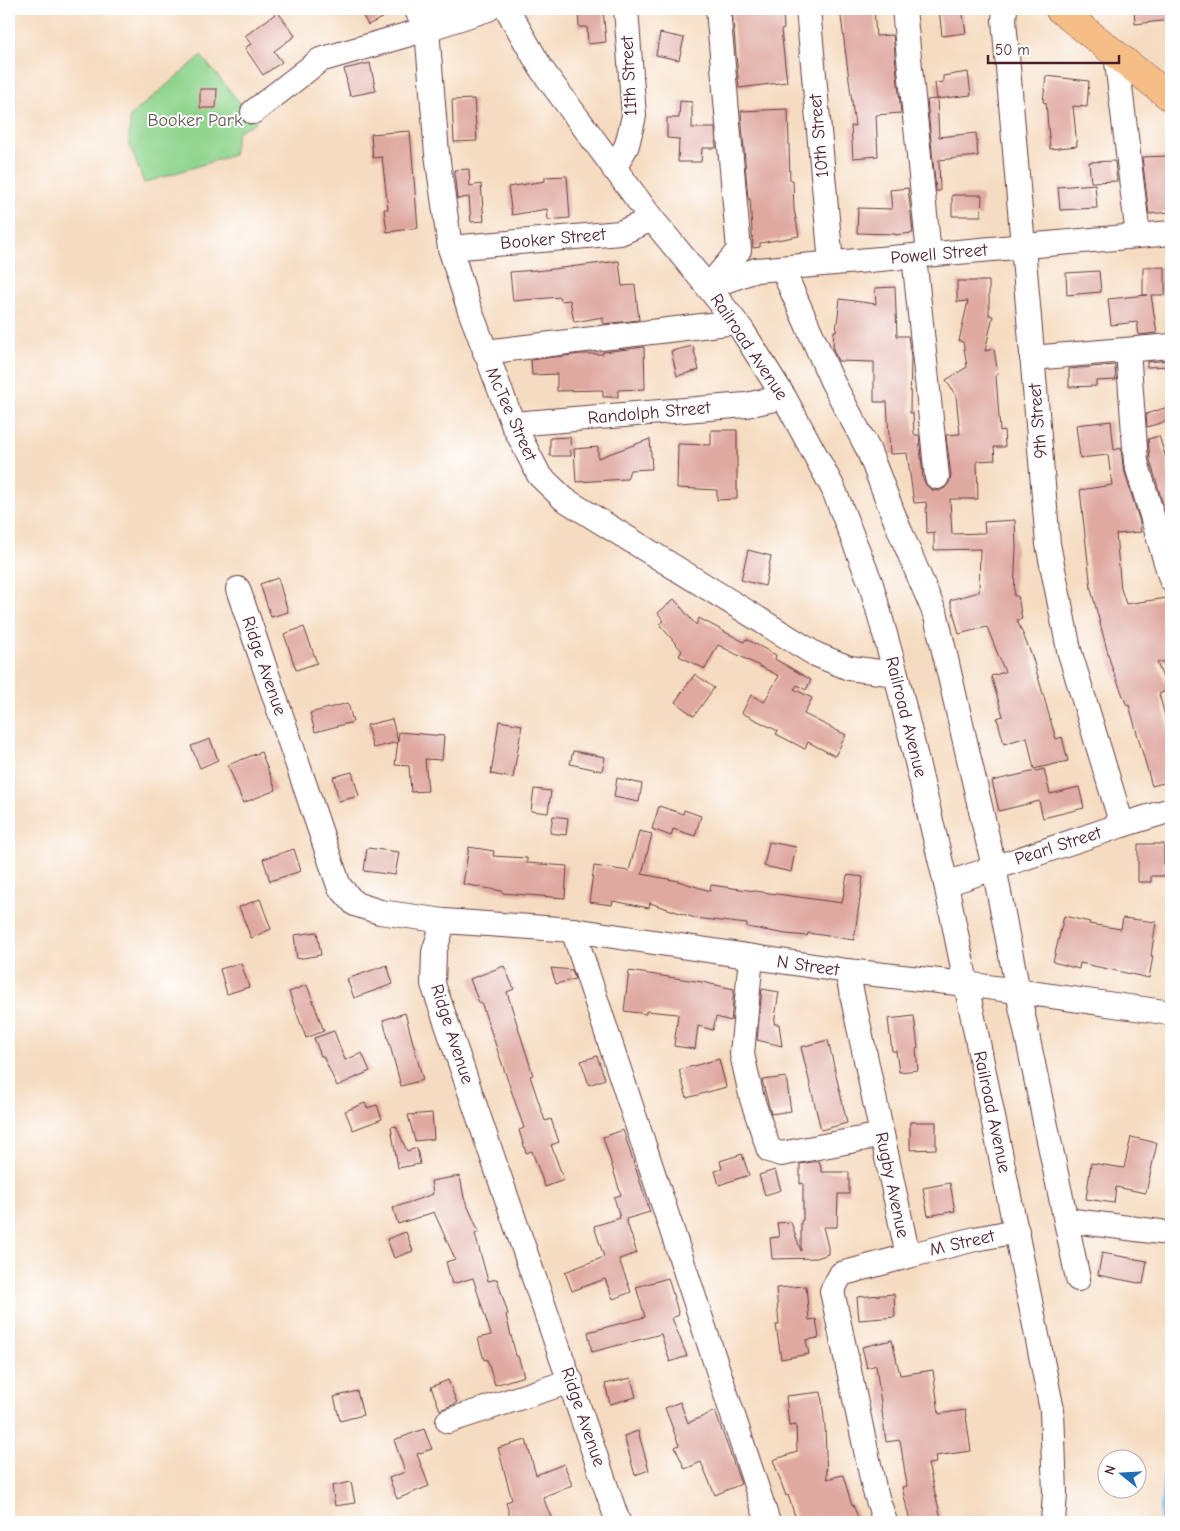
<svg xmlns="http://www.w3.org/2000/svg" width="1180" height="1531" font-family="'Comic Neue',sans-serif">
	<rect width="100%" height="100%" fill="#fff"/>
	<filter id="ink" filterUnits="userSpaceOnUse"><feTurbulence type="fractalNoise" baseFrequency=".02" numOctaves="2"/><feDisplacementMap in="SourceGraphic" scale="10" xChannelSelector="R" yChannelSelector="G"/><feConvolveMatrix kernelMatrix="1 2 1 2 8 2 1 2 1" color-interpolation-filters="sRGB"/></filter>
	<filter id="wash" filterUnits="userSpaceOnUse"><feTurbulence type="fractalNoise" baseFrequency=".0096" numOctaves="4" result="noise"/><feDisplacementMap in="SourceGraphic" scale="20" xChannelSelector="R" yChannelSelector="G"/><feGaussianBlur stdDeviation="1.12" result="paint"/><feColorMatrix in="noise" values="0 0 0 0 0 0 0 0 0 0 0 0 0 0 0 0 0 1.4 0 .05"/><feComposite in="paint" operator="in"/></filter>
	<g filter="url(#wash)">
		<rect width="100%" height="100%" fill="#f5dbbf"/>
		<!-- green -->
		<polygon fill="#90d58e" stroke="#6d7a5c" points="201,56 256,122 238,131 233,155 144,183 129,143 130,116"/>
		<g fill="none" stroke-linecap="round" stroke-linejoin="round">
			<!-- stream -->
			<polyline stroke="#67b5e1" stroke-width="5" points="1161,1522 1165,1476 1171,1463"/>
		</g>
		<g id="blocks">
			<!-- building -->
			<g fill="#dfa9a0">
				<polygon points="359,9 399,9 368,25"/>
				<polygon points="578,9 603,9 606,42 588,44 587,27 579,27"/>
				<polygon points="732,9 783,9 784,29 781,30 787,82 739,88"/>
				<polygon points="840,9 874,9 876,36 893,35 901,113 876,115 878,156 853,158 851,126 855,126"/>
				<polygon points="939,9 962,9 966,33 942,36"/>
				<polygon points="1134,9 1171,9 1171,20 1135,24"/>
				<polygon points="278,12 295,36 274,51 282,62 263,75 245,48 251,44 245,36"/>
				<polygon points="660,33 684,38 679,60 656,55"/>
				<polygon points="370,63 376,91 350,96 344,69"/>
				<polygon points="968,72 971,95 937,99 935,83 943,82 943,76"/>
				<polygon points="1046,76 1089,81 1087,107 1073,106 1077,146 1050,149 1046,103 1043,102"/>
				<polygon points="200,89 217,89 216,108 200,108"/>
				<polygon points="474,99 477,141 454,142 452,100"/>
				<polygon points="937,99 939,137 976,133 978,156 939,160 940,191 936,191 927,100"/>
				<polygon points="680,101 692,102 692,128 715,128 716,148 702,148 701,162 678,162 679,139 667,138 667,118 679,118"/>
				<polygon points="788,109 790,180 793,180 794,209 799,236 760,243 760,247 753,248 750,199 748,199 741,111"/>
				<polygon points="410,131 418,228 387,232 384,209 388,209 382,157 373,158 371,134"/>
				<polygon points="1169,156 1171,212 1149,214 1142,157"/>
				<polygon points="1115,161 1117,181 1091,182 1089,162"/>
				<polygon points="469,169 470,186 481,184 484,221 471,222 469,197 457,199 454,170"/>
				<polygon points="567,176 570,218 548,220 547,209 512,215 508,187 545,181 545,177"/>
				<polygon points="1095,184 1097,208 1060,210 1058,187"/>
				<polygon points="908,188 913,233 895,235 895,234 857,233 858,208 892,209 890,190"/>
				<polygon points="952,195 982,195 981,216 952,216"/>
				<polygon points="619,261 622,286 635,285 639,320 603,324 603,317 574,322 570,300 561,301 560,297 513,301 510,272 536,270 536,271"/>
				<polygon points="1143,267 1165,267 1165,295 1151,295 1157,333 1139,335 1137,322 1111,325 1108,299 1147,295 1143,295"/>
				<polygon points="1099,271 1101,292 1067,295 1066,273"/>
				<polygon points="957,281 989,281 989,315 993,316 985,351 994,349 998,374 996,375 1000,431 1004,430 1005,447 994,447 995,460 977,461 978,499 950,499 952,534 985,533 984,522 1015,520 1016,547 1014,596 1018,596 1022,619 1017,620 1032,656 1056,739 1062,737 1068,761 1034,769 1027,737 1004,744 997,718 1003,716 991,676 1005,672 987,627 959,634 950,600 979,592 980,549 934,550 934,532 927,533 926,502 914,503 907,453 890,454 887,402 874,402 874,362 838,361 833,349 834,331 836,331 840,299 876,304 875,288 895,287 897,336 908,336 911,356 910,413 913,413 914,435 919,435 923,479 926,485 932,490 939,491 945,488 949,483 951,476 946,435 960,434 956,396 946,380 967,367 963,342 959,341 968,301 957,302"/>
				<polygon points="693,346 699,370 677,376 671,351"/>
				<polygon points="644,347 645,389 618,390 618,397 603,397 603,390 557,391 557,374 532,375 531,360 580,354 603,354 603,352"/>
				<polygon points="1171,360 1171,366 1147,367 1147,362"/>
				<polygon points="1115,365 1116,380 1096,381 1096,386 1069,387 1069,369"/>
				<polygon points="1171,406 1171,420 1147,427 1146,414"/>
				<polygon points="1111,421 1114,450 1121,448 1123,466 1140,523 1141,532 1116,534 1121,589 1126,604 1167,598 1171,630 1171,660 1157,663 1168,690 1159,694 1171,737 1171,781 1152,786 1129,705 1127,706 1111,665 1091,589 1080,490 1112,485 1108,455 1080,458 1076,425"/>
				<polygon points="711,430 737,430 737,499 717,500 717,490 677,488 678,444 711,445"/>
				<polygon points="1159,436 1166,458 1171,488 1171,510 1165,511 1150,460 1148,439"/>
				<polygon points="570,437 571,456 550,456 550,438"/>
				<polygon points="650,439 652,469 630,470 627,479 576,482 574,449 598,447 598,458"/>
				<polygon points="748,550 771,556 765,586 741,580"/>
				<polygon points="278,578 288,612 271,617 260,584"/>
				<polygon points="674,599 696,625 699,618 744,642 746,639 776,655 775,659 811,680 806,690 797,685 794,689 812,698 804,714 846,735 835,756 808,742 805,749 776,734 778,731 742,713 751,695 764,702 779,676 718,645 705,669 679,656 682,651 659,624 664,621 658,613"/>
				<polygon points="304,627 317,663 296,670 284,634"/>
				<polygon points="695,674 714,688 694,716 675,702"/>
				<polygon points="348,703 353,722 315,732 310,713"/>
				<polygon points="392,719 398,742 373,748 367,725"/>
				<polygon points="499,721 522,725 513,778 491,774"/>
				<polygon points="399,732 444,736 442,760 425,759 428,791 411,792 409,766 395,765"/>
				<polygon points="210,739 218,760 200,768 191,746"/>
				<polygon points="573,751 605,757 602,771 570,764"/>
				<polygon points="261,752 276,790 243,803 228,765"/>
				<polygon points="1044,769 1050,794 1079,787 1084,808 1043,818 1039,801 999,811 992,781"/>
				<polygon points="352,772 359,796 339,801 333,777"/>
				<polygon points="617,778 642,784 639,802 614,797"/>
				<polygon points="534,789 551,791 548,813 531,811"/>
				<polygon points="659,806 683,814 684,810 701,816 695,836 673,829 671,836 652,829"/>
				<polygon points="553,816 568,818 566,835 550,833"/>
				<polygon points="639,831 652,834 642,874 678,881 710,891 711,885 842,903 847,875 863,877 854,940 808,933 807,936 786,934 747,927 747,924 695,918 650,903 649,908 613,901 612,905 589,902 594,866 629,871"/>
				<polygon points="769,842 796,847 791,872 764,866"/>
				<polygon points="1138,844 1164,844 1164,876 1151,876 1151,882 1138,882"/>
				<polygon points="469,847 494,851 493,856 527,858 527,863 567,866 565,898 502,893 502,891 463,884"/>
				<polygon points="367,848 399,852 395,875 364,871"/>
				<polygon points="294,849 301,871 270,881 263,859"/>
				<polygon points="260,899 271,929 251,938 239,907"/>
				<polygon points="1064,916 1090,922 1089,924 1121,929 1123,918 1156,922 1151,956 1153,956 1149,978 1080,963 1079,969 1053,962"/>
				<polygon points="317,932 321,955 297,959 294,935"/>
				<polygon points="241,963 249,987 227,994 220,969"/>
				<polygon points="387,965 393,984 354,998 347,979"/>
				<polygon points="504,966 514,989 507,992 533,1075 530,1076 545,1121 551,1119 559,1142 551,1145 564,1180 545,1187 532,1151 526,1153 519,1130 524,1128 481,1002 479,1003 470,979"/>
				<polygon points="551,968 572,970 575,979 556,984"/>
				<polygon points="629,971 702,982 734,989 731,1021 716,1017 713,1030 698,1026 695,1049 674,1046 678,1014 646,1011 646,1014 624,1011"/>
				<polygon points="307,985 324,1031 306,1038 289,992"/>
				<polygon points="762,989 779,992 774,1024 779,1024 782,1046 757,1040"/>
				<polygon points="405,1013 423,1080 401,1086 383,1020"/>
				<polygon points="914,1016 918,1048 916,1049 918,1070 899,1072 896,1051 892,1051 888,1019"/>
				<polygon points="334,1031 345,1060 362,1053 370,1071 337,1086 323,1056 321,1056 314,1038"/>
				<polygon points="828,1040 847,1123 821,1130 801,1047"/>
				<polygon points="597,1056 605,1079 589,1085 581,1061"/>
				<polygon points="719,1059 726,1087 687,1098 679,1070"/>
				<polygon points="786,1077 791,1111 771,1114 762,1080"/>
				<polygon points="365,1103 367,1108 377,1105 382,1119 353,1130 345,1111"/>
				<polygon points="432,1113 434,1139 415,1141 408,1115"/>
				<polygon points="910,1122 936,1122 936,1149 910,1150"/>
				<polygon points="396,1126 407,1151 417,1148 420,1164 398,1168 391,1127"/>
				<polygon points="623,1130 650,1212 626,1219 637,1253 619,1259 631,1292 613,1299 605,1279 572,1291 565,1272 604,1257 594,1226 620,1218 614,1197 621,1195 603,1137"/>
				<polygon points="1131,1137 1157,1143 1146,1193 1116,1187 1114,1203 1086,1199 1091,1163 1124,1168"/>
				<polygon points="742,1154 749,1175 719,1185 715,1171 722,1169 720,1161"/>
				<polygon points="819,1161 822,1172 849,1172 849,1194 838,1194 837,1227 823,1227 828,1247 828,1254 817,1258 772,1259 770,1238 779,1237 777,1223 791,1222 801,1251 801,1221 803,1220 803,1183 800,1184 800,1164"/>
				<polygon points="775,1170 781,1190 765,1195 759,1175"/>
				<polygon points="460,1176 464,1198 479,1232 475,1234 488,1281 497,1279 508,1314 506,1315 516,1356 518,1356 524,1376 495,1385 487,1359 484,1360 478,1338 491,1335 473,1278 452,1284 446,1262 455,1259 434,1212 398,1224 393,1208 433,1194 431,1181"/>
				<polygon points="950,1183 955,1211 928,1216 923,1188"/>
				<polygon points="406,1232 413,1251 394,1258 387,1239"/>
				<polygon points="1102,1253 1147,1261 1143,1284 1098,1275"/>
				<polygon points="668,1278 679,1315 672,1318 687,1356 670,1362 661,1334 592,1352 588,1332 645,1317 636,1287"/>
				<polygon points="806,1286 809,1320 816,1319 819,1338 806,1340 809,1354 781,1359 776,1325 779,1325 776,1288"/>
				<polygon points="894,1294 895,1317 859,1320 857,1297"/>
				<polygon points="892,1340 900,1375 933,1370 939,1414 965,1410 971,1451 935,1456 936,1463 928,1464 942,1522 910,1522 902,1487 907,1486 900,1440 886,1442 876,1365 867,1368 862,1347"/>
				<polygon points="631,1378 636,1397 610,1404 605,1384"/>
				<polygon points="448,1380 457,1403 440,1410 431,1387"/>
				<polygon points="357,1391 363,1415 340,1421 334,1397"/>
				<polygon points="821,1392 825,1427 827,1479 843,1475 852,1506 853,1505 860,1522 797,1522 788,1495 786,1496 773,1460 797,1452 796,1425 789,1426 786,1396"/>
				<polygon points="680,1402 688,1423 715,1411 741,1484 715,1495 701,1462 685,1469 675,1447 679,1445 665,1408"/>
				<polygon points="424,1429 432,1449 417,1454 429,1486 397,1499 389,1478 405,1472 394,1440"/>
				<polygon points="638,1431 649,1470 635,1475 624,1436"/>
				<polygon points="526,1440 536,1475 564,1464 572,1485 543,1497 553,1522 511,1522 506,1502 512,1500 498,1448"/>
				<polygon points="351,1482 355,1503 335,1506 332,1486"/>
			</g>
		</g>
	</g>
	<g filter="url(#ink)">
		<use href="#blocks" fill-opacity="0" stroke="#643b41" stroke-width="1"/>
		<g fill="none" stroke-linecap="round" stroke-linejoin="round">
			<!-- minor casing -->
			<g stroke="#643b41" stroke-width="26">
				<g id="minor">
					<polyline points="416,9 427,29 437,154 450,248 469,308 513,424 539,475 564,499 815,654 849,668 896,674"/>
					<polyline points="507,9 542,70 652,219 708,287 742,330 784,397 833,488 871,584 896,674 946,884 1052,1410 1055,1493 1053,1522"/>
					<polyline points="808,9 831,263"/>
					<polyline points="904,9 929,254"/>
					<polyline points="1005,9 1004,20 1048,544 1069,650 1122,825"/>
					<polyline points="1116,54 1138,236"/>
					<polyline points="253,112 320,60 427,29 488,9"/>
					<polyline points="614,169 627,145 634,116 626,9"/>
					<polyline points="450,248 620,233 652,219"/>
					<polyline points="914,256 937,477"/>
					<polyline points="782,268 832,381 868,449 897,524 936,616 994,867 1018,992 1078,1279"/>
					<polyline points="708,287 756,270 1171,233"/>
					<polyline points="708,287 739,250 718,9"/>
					<polyline points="1128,350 1136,462 1171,579"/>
					<polyline points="485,352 735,322"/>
					<polyline points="1032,358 1171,346"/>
					<polyline points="513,424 746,405 784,397"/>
					<polyline points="238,589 339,886 355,904 380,912 444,921 573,930 847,971 966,984 1171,1013"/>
					<polyline points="946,884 1122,825 1171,810"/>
					<polyline points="444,921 434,952 433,984 618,1522"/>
					<polyline points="573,930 768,1522"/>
					<polyline points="751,957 742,1054 752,1099 769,1150 781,1154 882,1135"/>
					<polyline points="847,971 908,1256 841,1274 832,1291 874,1488 885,1522"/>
					<polyline points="1066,1220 1160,1232"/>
					<polyline points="908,1256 975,1239 1017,1231"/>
					<polyline points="448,1421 571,1381"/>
				</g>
			</g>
			<!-- major casing -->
			<g stroke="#643b41" stroke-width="29">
				<polyline id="major" points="1059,9 1171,98"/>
			</g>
			<!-- minor -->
			<use href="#minor" stroke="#fff" stroke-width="24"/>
			<!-- major -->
			<use href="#major" stroke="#f6be87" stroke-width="28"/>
		</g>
	</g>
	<g text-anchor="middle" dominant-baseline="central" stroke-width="4" stroke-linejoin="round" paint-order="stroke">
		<!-- street labels -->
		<g font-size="18" fill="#4a1f2b" stroke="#fff">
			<text transform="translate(629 76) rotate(-93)">11th Street</text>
			<text transform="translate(819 136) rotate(-95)">10th Street</text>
			<text transform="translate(553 239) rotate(-5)">Booker Street</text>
			<text transform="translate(939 254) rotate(-5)">Powell Street</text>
			<text transform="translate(749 347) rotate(56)">Railroad Avenue</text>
			<text transform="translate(649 413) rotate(-5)">Randolph Street</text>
			<text transform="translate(511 414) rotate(66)">McTee Street</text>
			<text transform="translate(1038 421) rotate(-95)">9th Street</text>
			<text transform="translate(264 666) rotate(71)">Ridge Avenue</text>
			<text transform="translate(906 717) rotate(76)">Railroad Avenue</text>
			<text transform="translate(1058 846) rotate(-18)">Pearl Street</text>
			<text transform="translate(808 966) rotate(8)">N Street</text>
			<text transform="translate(452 1034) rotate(72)">Ridge Avenue</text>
			<text transform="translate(992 1112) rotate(78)">Railroad Avenue</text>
			<text transform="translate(892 1185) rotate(78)">Rugby Avenue</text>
			<text transform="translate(962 1243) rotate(-13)">M Street</text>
			<text transform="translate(583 1417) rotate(71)">Ridge Avenue</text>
		</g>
		<!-- park labels -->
		<g font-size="18" fill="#5f5649" stroke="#fff">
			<text x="195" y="120">Booker Park</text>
		</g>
	</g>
	<!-- margin -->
	<rect width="1180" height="1531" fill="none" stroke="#fff" stroke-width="30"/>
	<!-- north arrow -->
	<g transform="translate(1122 1474) rotate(288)"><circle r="24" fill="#ffffff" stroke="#b7a5aa"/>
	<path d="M0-4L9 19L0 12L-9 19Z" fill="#1f6fb2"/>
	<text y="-8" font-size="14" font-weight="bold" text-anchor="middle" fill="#4a1f2b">N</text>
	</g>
	<!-- scale -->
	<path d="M988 55v8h131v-8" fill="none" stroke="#4a1f2b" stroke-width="2.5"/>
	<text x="995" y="55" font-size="15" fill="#4a1f2b" stroke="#ffffff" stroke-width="4" paint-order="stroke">50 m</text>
</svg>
